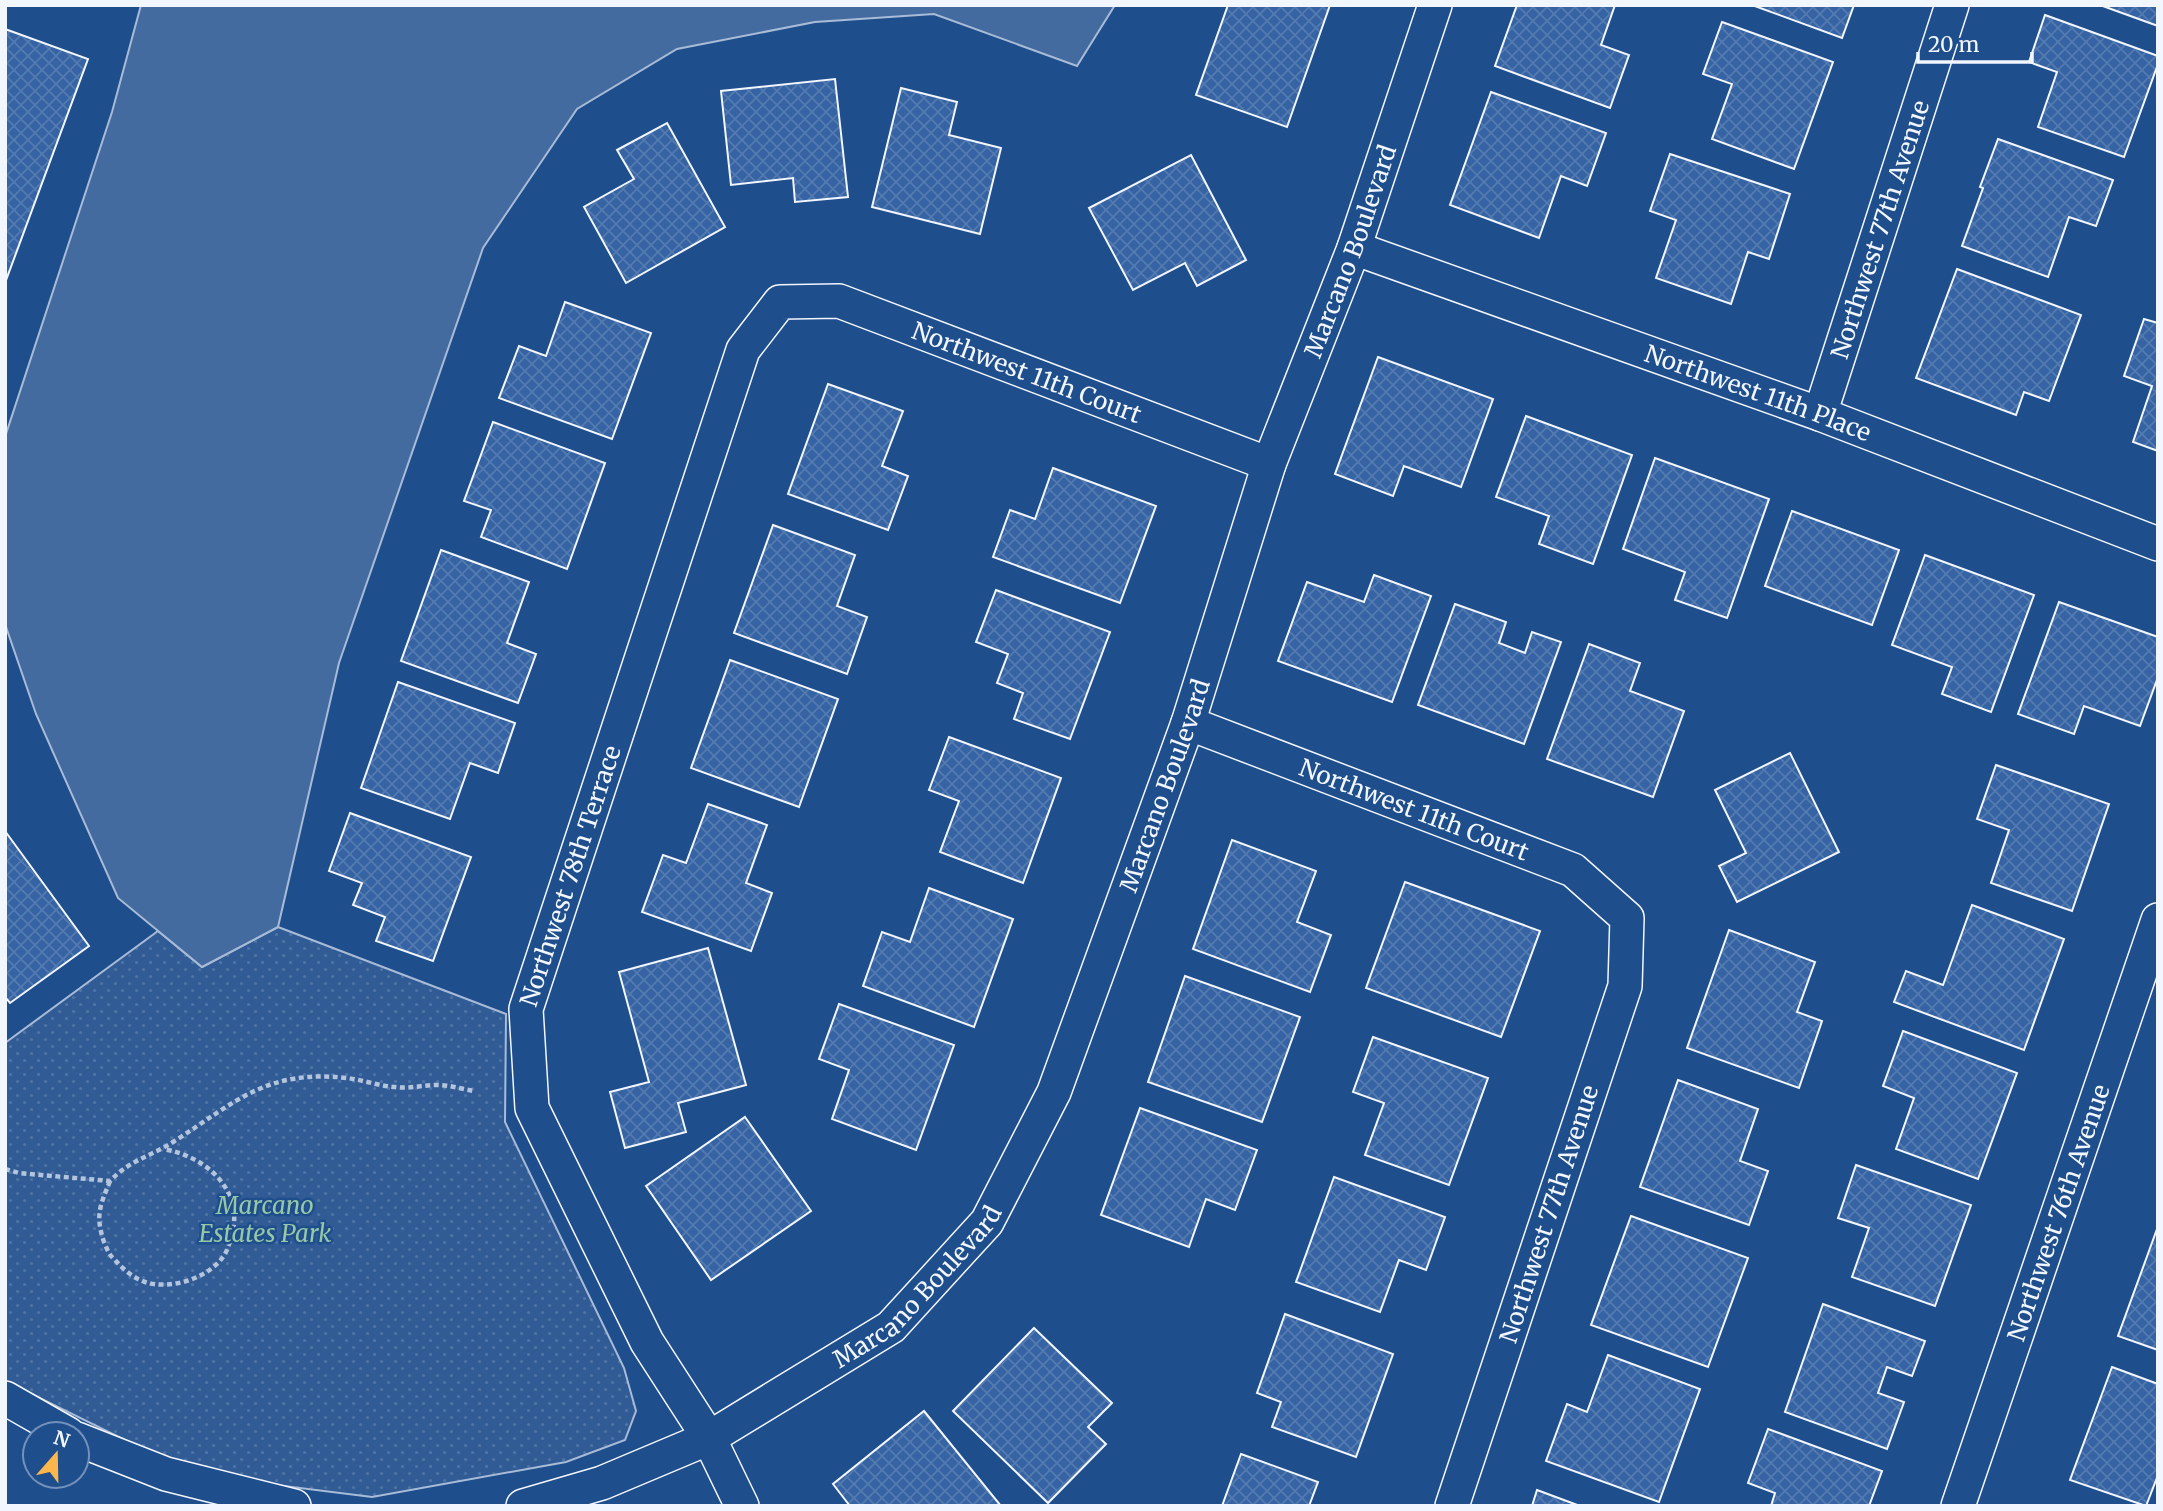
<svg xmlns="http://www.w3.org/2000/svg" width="2163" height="1511" font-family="Merriweather,serif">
	<defs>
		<pattern id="park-dots" width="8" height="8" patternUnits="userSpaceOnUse" patternTransform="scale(1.75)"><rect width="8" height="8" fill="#305b95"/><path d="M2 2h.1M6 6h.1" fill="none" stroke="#4e73a5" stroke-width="1.8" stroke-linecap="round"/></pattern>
		<pattern id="building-cross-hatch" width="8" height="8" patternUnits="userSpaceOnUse" patternTransform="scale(1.75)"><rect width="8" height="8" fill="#3563a3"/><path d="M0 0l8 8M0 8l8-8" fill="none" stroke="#537ab1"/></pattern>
	</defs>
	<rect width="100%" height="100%" fill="#1f4e8c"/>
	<!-- park -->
	<polygon fill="url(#park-dots)" stroke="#a8bbd7" stroke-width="2" points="278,927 506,1014 505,1122 624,1368 636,1411 625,1440 566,1462 372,1497 196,1475 5,1381 5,1043 158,931 202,967"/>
	<!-- water -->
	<polygon fill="#446ba0" stroke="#a8bbd7" stroke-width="2" points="141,5 1115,5 1077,66 934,14 815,22 677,49 577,109 483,248 339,663 278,927 202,967 118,898 36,714 5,624 5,437 112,112"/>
	<!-- building -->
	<g fill="url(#building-cross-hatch)" stroke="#f2f6ff" stroke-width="2">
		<polygon points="1228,5 1330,5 1287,127 1196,95"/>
		<polygon points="1517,5 1615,5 1601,45 1629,55 1610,108 1495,66"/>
		<polygon points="1752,5 1854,5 1842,38"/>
		<polygon points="2100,5 2158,5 2158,26"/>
		<polygon points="2045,15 2158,56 2158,64 2124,157 2038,127 2057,72 2029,62"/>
		<polygon points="1722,22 1833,62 1794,169 1712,139 1732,84 1703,74"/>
		<polygon points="5,29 88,59 5,283"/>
		<polygon points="835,79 848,197 795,202 793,178 731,185 721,91"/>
		<polygon points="901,88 957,102 949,135 1001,148 980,234 872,207"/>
		<polygon points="1491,92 1606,133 1587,186 1561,176 1539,238 1450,205"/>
		<polygon points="667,123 725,227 626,283 584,207 634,179 617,150"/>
		<polygon points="1998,139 2113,180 2096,226 2069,217 2048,277 1962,246 1983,188 1980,187"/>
		<polygon points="1670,154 1790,194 1769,259 1748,252 1731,304 1656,278 1676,220 1650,211"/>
		<polygon points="1191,155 1246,260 1197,286 1185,263 1133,290 1089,208"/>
		<polygon points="1957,269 2081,315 2049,401 2024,392 2016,415 1916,378"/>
		<polygon points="565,302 651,333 612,439 499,398 519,346 546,356"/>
		<polygon points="2144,319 2158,323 2158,451 2133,442 2152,386 2124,376"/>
		<polygon points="1378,357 1493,399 1461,487 1404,466 1393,496 1335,474"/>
		<polygon points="828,384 903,411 882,466 908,476 888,530 788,494"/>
		<polygon points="1526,416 1632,455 1593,564 1539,544 1549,516 1496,497"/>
		<polygon points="493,422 605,463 567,569 481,537 491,510 464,501"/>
		<polygon points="1655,458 1769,499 1727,618 1675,600 1685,572 1623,549"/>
		<polygon points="1053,468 1156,506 1120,603 993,557 1010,510 1035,519"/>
		<polygon points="1792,511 1899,550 1872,625 1765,586"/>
		<polygon points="773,525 855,555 837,606 867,617 847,674 734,633"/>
		<polygon points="441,550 529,582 507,643 536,654 518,703 401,661"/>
		<polygon points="1925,555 2034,595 1991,712 1942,694 1952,667 1892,645"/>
		<polygon points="1374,575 1431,596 1392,702 1278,661 1307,582 1364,602"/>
		<polygon points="996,590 1110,632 1070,739 1014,719 1023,693 997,683 1008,654 976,642"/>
		<polygon points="2059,602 2158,637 2158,677 2140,726 2084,706 2074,734 2018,714"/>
		<polygon points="1455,604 1506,622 1499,643 1525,653 1532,632 1561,642 1524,744 1418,705"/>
		<polygon points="1589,644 1640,663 1630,691 1684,711 1653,797 1547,759"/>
		<polygon points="730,660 838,699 799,807 691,768"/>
		<polygon points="398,682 515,723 498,773 470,763 450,819 361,788"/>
		<polygon points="949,737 1061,778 1023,883 940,852 959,801 929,790"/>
		<polygon points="1790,753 1839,852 1737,902 1719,866 1746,853 1715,790"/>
		<polygon points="1996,765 2109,804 2072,911 1991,883 2009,830 1977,819"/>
		<polygon points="708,804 767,825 746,883 772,893 751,951 642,912 663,855 686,863"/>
		<polygon points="350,813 471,857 433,961 376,941 385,917 353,905 362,883 329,871"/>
		<polygon points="5,831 89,946 10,1003 5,997"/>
		<polygon points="1232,840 1316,871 1297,922 1331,935 1310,992 1193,949"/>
		<polygon points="1405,882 1540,931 1501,1037 1366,988"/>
		<polygon points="929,888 1013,919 974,1027 863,986 882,932 910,942"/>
		<polygon points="1972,905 2064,939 2024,1050 1894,1002 1906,971 1943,985"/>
		<polygon points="1729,930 1815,962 1797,1012 1822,1021 1799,1088 1687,1048"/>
		<polygon points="708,948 746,1085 678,1103 686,1132 625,1148 610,1092 649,1082 619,972"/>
		<polygon points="1185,976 1300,1017 1262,1122 1148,1082"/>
		<polygon points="839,1004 954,1045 916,1150 832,1119 849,1070 819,1059"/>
		<polygon points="1903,1031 2017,1073 1978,1179 1896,1149 1914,1098 1883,1086"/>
		<polygon points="1373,1037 1488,1078 1449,1185 1365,1155 1384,1103 1353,1092"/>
		<polygon points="1678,1080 1758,1109 1740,1161 1768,1171 1749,1225 1640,1187"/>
		<polygon points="1140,1108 1257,1150 1235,1210 1206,1199 1189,1247 1101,1215"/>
		<polygon points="745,1117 811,1211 711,1280 646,1186"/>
		<polygon points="1856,1165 1971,1205 1935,1306 1852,1277 1869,1228 1838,1218"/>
		<polygon points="1334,1177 1445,1217 1426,1270 1399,1260 1380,1312 1296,1282"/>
		<polygon points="1631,1216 1748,1258 1708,1367 1591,1325"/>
		<polygon points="2157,1229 2158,1230 2158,1350 2118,1336"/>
		<polygon points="1823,1304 1925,1341 1912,1376 1887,1367 1878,1393 1904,1402 1887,1449 1785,1412"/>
		<polygon points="1285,1314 1393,1354 1356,1457 1272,1427 1281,1402 1257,1393"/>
		<polygon points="1034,1328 1112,1403 1088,1427 1106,1444 1048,1503 953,1411"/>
		<polygon points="1608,1355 1700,1389 1659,1502 1546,1461 1567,1404 1587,1412"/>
		<polygon points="2112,1367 2158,1384 2158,1475 2146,1506 2070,1480"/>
		<polygon points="924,1411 1001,1506 850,1506 833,1484"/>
		<polygon points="1768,1429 1882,1471 1869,1506 1771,1506 1775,1493 1748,1483"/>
		<polygon points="1241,1454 1318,1482 1309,1506 1222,1506"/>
		<polygon points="1537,1490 1580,1506 1532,1506"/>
	</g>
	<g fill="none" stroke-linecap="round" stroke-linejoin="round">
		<!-- minor casing -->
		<g stroke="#f2f6ff" stroke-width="36">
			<g id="minor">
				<path id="s1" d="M1354 248 1820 414 2158 544"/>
				<path id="s2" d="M1820 414 1952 5"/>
				<path id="s3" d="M1188 723 1573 870 1627 918 1625 986 1452 1506"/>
				<polyline points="5,1398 68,1434"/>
				<polyline points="77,1439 166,1474 294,1506"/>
				<path id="s4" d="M523 1506 602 1483 709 1438 891 1327 987 1222 1054 1092 1188 723 1269 464 1354 248 1435 5"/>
				<path id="s5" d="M742 1506 709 1438 647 1342 532 1108 526 1009 743 350 780 302 839 301 1269 464"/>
				<path id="s6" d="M1958 1506 2158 920"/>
			</g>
		</g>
		<!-- path -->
		<g stroke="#b3c4dc" stroke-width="4.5" stroke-dasharray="5 3.5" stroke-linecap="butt">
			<path d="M5 1169 19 1173 110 1181C131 1159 150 1157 173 1142 236 1102 266 1069 347 1078 363 1080 379 1086 395 1087 409 1089 423 1085 437 1085 449 1085 462 1089 474 1091"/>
			<path d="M110 1181C100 1206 95 1215 104 1242 107 1249 109 1255 115 1260 123 1269 133 1278 145 1282 170 1290 207 1279 223 1257 227 1252 229 1244 231 1238 246 1191 206 1156 163 1149"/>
		</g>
		<!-- minor -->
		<use href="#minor" stroke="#1f4e8c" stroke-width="33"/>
	</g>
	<g text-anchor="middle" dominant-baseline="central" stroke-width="5" stroke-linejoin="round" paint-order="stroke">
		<!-- street labels -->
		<g font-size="24" fill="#f2f6ff" stroke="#1f4e8c">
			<text stroke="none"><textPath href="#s2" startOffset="194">Northwest 77th Avenue</textPath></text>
			<text stroke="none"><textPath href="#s4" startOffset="1592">Marcano Boulevard</textPath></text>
			<text stroke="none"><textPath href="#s5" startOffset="1564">Northwest 11th Court</textPath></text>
			<text stroke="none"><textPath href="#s1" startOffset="429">Northwest 11th Place</textPath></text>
			<text stroke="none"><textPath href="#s4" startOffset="1026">Marcano Boulevard</textPath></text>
			<text stroke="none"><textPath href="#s3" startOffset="242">Northwest 11th Court</textPath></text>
			<text stroke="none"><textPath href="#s5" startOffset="690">Northwest 78th Terrace</textPath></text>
			<text stroke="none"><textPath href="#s6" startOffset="310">Northwest 76th Avenue</textPath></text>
			<text transform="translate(1549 1214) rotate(-72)">Northwest 77th Avenue</text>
			<text stroke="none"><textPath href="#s4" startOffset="458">Marcano Boulevard</textPath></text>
		</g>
		<!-- park labels -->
		<g font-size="24" font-style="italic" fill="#97c8a6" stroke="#1f4e8c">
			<text x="265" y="1205">Marcano<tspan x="265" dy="28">Estates Park</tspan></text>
		</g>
	</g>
	<!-- border -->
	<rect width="2163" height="1511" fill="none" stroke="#f2f6ff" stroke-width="14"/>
	<!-- north arrow -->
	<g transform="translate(56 1455) rotate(20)"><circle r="33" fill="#1f4e8c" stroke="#7391ba" stroke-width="2"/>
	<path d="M0-5L12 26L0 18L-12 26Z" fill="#ffb74d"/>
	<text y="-10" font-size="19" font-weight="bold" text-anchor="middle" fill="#f2f6ff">N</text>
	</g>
	<!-- scale -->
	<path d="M1918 52v10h114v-10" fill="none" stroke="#f2f6ff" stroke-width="3.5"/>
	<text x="1928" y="52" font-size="21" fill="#f2f6ff" stroke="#1f4e8c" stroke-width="5" paint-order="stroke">20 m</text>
</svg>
